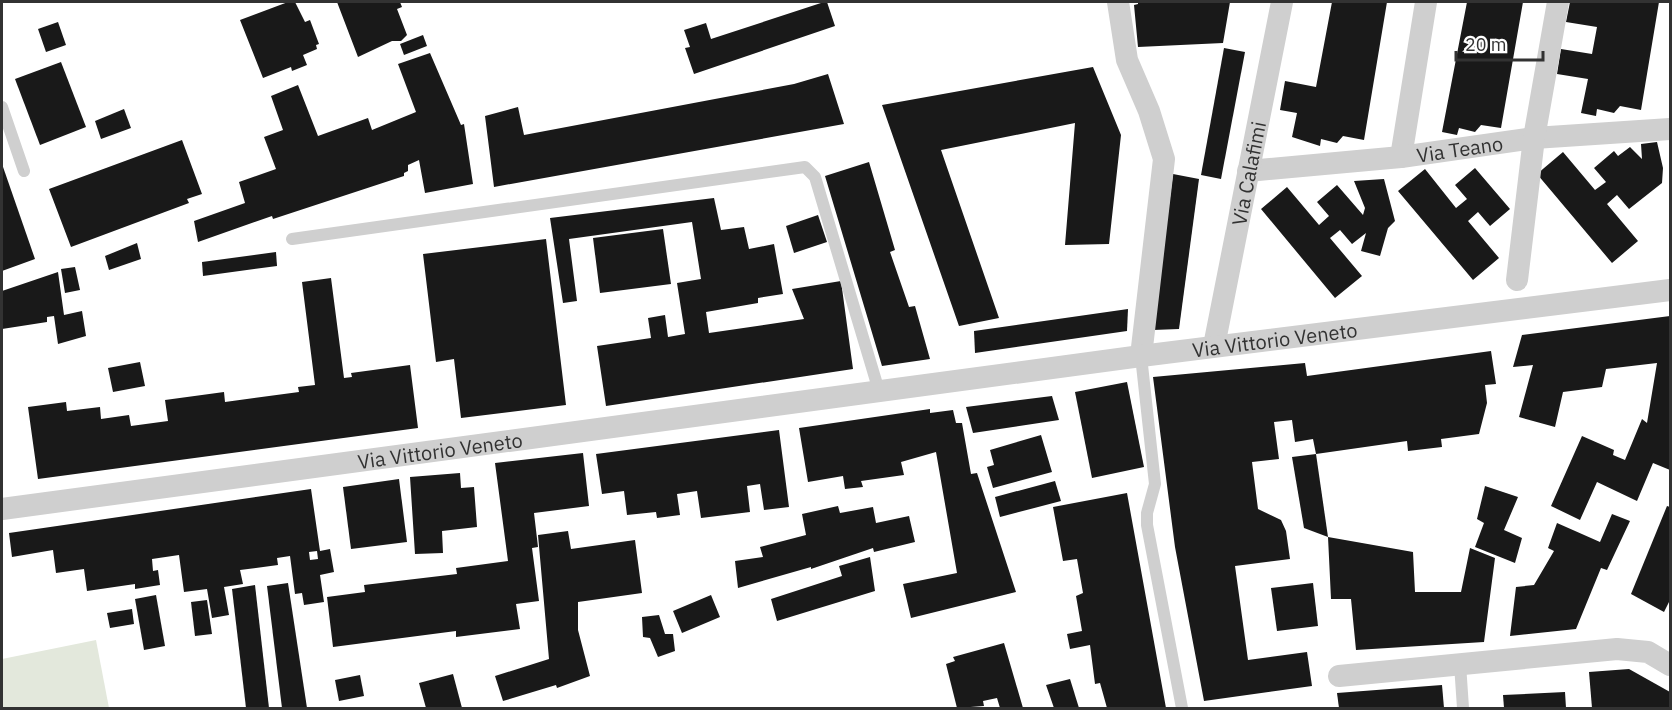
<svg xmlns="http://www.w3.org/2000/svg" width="1672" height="710" font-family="'IBM Plex Sans',sans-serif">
	<rect width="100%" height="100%" fill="#fff"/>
	<!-- green -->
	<polygon fill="#e3e8dc" points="96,640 109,708 2,708 2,659"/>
	<!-- building -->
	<g fill="#191919" fill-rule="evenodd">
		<polygon points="288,2 295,2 305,22 310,20 319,44 316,45 317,49 303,55 307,65 292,71 291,67 263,78 240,20"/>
		<polygon points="337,2 400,2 402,7 397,9 407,35 401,41 392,41 358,57"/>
		<polygon points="824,2 827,2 835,26 694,74 685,48 690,47 684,30 706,23 711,39"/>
		<polygon points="1138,2 1230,2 1223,43 1138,47 1134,5 1138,4"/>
		<polygon points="1332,2 1387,2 1364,140 1343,136 1337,143 1321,139 1320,146 1292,137 1297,113 1280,110 1285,81 1316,87"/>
		<polygon points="1467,2 1523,2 1501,128 1481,125 1475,132 1459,128 1457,135 1442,132"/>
		<polygon points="1570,2 1659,2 1641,110 1620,106 1614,113 1597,109 1596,116 1581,113 1588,79 1557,74 1561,49 1592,54 1597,27 1566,22"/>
		<polygon points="58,22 66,45 46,52 38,29"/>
		<polygon points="423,35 427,46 404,55 400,44"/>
		<polygon points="1224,48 1245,52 1221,179 1201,175"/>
		<polygon points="430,53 461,125 464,124 473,184 425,193 419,160 408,165 408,171 404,173 404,176 273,219 272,216 198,242 194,221 245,203 239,182 276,169 264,137 283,130 271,96 298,85 318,136 368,118 372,130 416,112 398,64"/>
		<polygon points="61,62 86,127 40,145 15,79"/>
		<polygon points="1093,67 1121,135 1109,244 1065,245 1075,123 941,150 999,318 959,326 882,105"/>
		<polygon points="828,74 844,124 494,187 485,116 518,107 524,135 794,84"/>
		<polygon points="124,109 131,128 101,139 95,121"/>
		<polygon points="182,140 202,194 187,199 189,203 71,247 49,189"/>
		<polygon points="1657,142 1663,168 1662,183 1629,209 1617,195 1607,204 1638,241 1612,263 1537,174 1563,152 1595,190 1606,182 1594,168 1614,151 1618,156 1630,147 1642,159 1641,144"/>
		<polygon points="869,162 895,250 890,252 909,307 915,306 930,359 882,366 825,176"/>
		<polygon points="2,164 35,259 2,271"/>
		<polygon points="1475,168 1510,209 1490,226 1478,212 1468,221 1499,258 1473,280 1398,191 1425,169 1456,208 1467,199 1455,185"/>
		<polygon points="1173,174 1199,179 1179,329 1153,330"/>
		<polygon points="1384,179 1395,221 1388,228 1380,256 1361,251 1366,233 1352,244 1340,230 1330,238 1362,276 1335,298 1261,209 1287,187 1319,225 1329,216 1317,202 1337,185 1363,215 1365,208 1354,181"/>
		<polygon points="714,198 721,230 744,227 749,249 774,244 783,294 758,298 758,303 706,312 709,333 804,319 792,289 841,281 853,369 606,406 597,346 651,338 648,318 665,315 668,337 685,334 677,283 701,279 692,222 569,239 577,301 563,303 550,218"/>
		<polygon points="818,215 827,242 794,253 786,226"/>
		<polygon points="663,229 671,284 600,293 593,238"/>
		<polygon points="546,239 566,405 461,418 454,359 436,362 423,254"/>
		<polygon points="137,243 141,259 109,270 105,256"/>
		<polygon points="276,252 277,266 203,276 202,262"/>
		<polygon points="75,267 80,290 65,293 61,269"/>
		<polygon points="58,272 64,315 82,311 86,336 58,344 54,316 47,317 47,322 2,329 2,291"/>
		<polygon points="331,278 344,378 352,377 351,373 410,365 418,428 38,479 28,407 66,402 67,411 100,407 101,419 129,415 131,426 168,421 165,400 224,392 225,402 299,392 298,387 315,385 302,282"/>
		<polygon points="1128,309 1127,331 975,353 974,331"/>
		<polygon points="1670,316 1670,470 1653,463 1637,501 1597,482 1580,520 1551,506 1582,436 1614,450 1613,455 1625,460 1642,419 1647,423 1657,363 1606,369 1602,387 1563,392 1555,427 1519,417 1533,365 1513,367 1522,335"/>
		<polygon points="1491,351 1496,384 1485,385 1487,403 1479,434 1441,439 1442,447 1408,451 1407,441 1316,454 1313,439 1295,442 1292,420 1274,422 1279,459 1252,462 1258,509 1281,520 1286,531 1290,559 1235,566 1248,660 1307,652 1312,686 1204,701 1175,547 1153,377 1305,363 1307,376"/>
		<polygon points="140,362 145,386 113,392 108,368"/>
		<polygon points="1127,382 1144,467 1092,478 1075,392"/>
		<polygon points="1052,396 1059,420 973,433 966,407"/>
		<polygon points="930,409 930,413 953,410 956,423 962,423 971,474 977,473 1016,592 911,618 903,584 957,573 936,452 901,462 904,475 861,481 863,487 845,489 843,476 808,482 799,428"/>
		<polygon points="779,430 789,507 764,510 760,484 747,486 750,512 701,518 697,491 677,494 680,515 657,518 656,512 627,515 624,491 602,494 596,454"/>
		<polygon points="1041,435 1052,472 993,488 987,467 994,465 990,450"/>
		<polygon points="583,453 589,506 534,513 538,547 532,548 539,601 516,604 520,629 456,637 456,631 333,647 327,597 365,592 364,585 457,574 456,568 508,561 495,463"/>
		<polygon points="1316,454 1328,537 1304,528 1292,457"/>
		<polygon points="460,473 461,488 474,487 477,527 442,531 443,553 415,554 410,477"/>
		<polygon points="399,479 407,542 351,549 343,487"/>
		<polygon points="1055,481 1061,501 1000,517 995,497"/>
		<polygon points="1485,486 1518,497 1504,530 1522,538 1515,563 1475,547 1484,523 1477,519"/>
		<path d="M311 489 320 551 330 549 334 572 320 575 324 602 304 605 302 593 295 594 290 556 277 558 278 565 240 570 243 584 224 587 229 615 212 618 207 589 184 592 179 555 152 559 153 571 158 570 160 585 135 589V584L87 591 84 569 56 573 53 550 12 557 9 533ZM317 551 318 559 310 560 309 552Z"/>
		<polygon points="1127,493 1166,708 1107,708 1100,683 1095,684 1090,645 1070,649 1067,634 1082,631 1076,596 1083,593 1077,559 1063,561 1053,507"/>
		<polygon points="838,506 840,513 873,507 876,523 909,516 915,542 874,552 873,548 811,569 811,567 738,588 735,561 763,557 760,547 806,535 802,514"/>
		<polygon points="1667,506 1670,507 1670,600 1664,612 1631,594"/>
		<polygon points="1612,514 1630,521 1607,570 1601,568 1576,629 1510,636 1516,587 1534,585 1554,551 1548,548 1557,523 1600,542"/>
		<polygon points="568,531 571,549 635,540 642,593 578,602 578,630 590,676 557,688 556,685 503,701 495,676 549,659 538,535"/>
		<polygon points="1328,537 1413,552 1415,592 1461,592 1470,548 1495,558 1484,642 1356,650 1351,599 1331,599"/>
		<polygon points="870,557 875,591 777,621 771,599 842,576 839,566"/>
		<polygon points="288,583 307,708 282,708 267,586"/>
		<polygon points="1313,583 1318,626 1277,631 1271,588"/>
		<polygon points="255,585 269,708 246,708 232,589"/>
		<polygon points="156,595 165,646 144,650 135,599"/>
		<polygon points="711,595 720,617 682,633 673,611"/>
		<polygon points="207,600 212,634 195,636 191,602"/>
		<polygon points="132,609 134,624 110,628 107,613"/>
		<polygon points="659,615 665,634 673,634 675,651 658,657 650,638 643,637 642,617"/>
		<polygon points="1004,643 1023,708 1000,708 997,698 983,701 984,706 957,708 946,664 955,661 953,657"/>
		<polygon points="1629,669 1670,692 1670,708 1592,708 1589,672"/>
		<polygon points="453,674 462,708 426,708 419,683"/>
		<polygon points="360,675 364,696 339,701 335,680"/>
		<polygon points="1070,679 1079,708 1054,708 1046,685"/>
		<polygon points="1442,685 1444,708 1339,708 1337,693"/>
		<polygon points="1565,692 1566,708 1504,708 1503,695"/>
	</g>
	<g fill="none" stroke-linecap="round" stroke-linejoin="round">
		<!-- lane -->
		<g stroke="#cfcfcf" stroke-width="12">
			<polyline points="2,107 24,171"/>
			<polyline points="292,239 805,167 815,177 879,391"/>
			<polyline points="1141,356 1155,484 1147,513 1147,525 1182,708"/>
			<polyline points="1460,664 1463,708"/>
		</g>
		<!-- street -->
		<g stroke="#cfcfcf" stroke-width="22">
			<polyline points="1118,2 1127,60 1149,111 1164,159 1141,356"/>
			<polyline points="1401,157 1426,2"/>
			<path id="s1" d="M1248 171 1401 157 1534 138 1670 129"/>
			<polyline points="1517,280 1534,138 1558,2"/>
			<path id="s2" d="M1214 346 1282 2"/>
			<path id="s3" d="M2 509 1141 356 1670 290"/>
			<polyline points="1339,676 1617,649 1648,652 1670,665"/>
		</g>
	</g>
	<g text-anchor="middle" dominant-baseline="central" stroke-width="6" stroke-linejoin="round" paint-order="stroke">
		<!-- street labels -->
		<g font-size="20" fill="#323232" stroke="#fff">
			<text stroke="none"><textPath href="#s1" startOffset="213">Via Teano</textPath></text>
			<text stroke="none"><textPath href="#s2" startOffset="176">Via Calafimi</textPath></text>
			<text stroke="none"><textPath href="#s3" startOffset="1284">Via Vittorio Veneto</textPath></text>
			<text stroke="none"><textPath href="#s3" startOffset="442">Via Vittorio Veneto</textPath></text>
		</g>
	</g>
	<!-- border -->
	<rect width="1672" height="710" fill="none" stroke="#323232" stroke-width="6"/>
	<!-- scale -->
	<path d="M1456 51v9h87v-9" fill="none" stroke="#323232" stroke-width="3"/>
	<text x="1465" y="51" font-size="18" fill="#323232" stroke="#ffffff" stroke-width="4.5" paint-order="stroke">20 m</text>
</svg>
